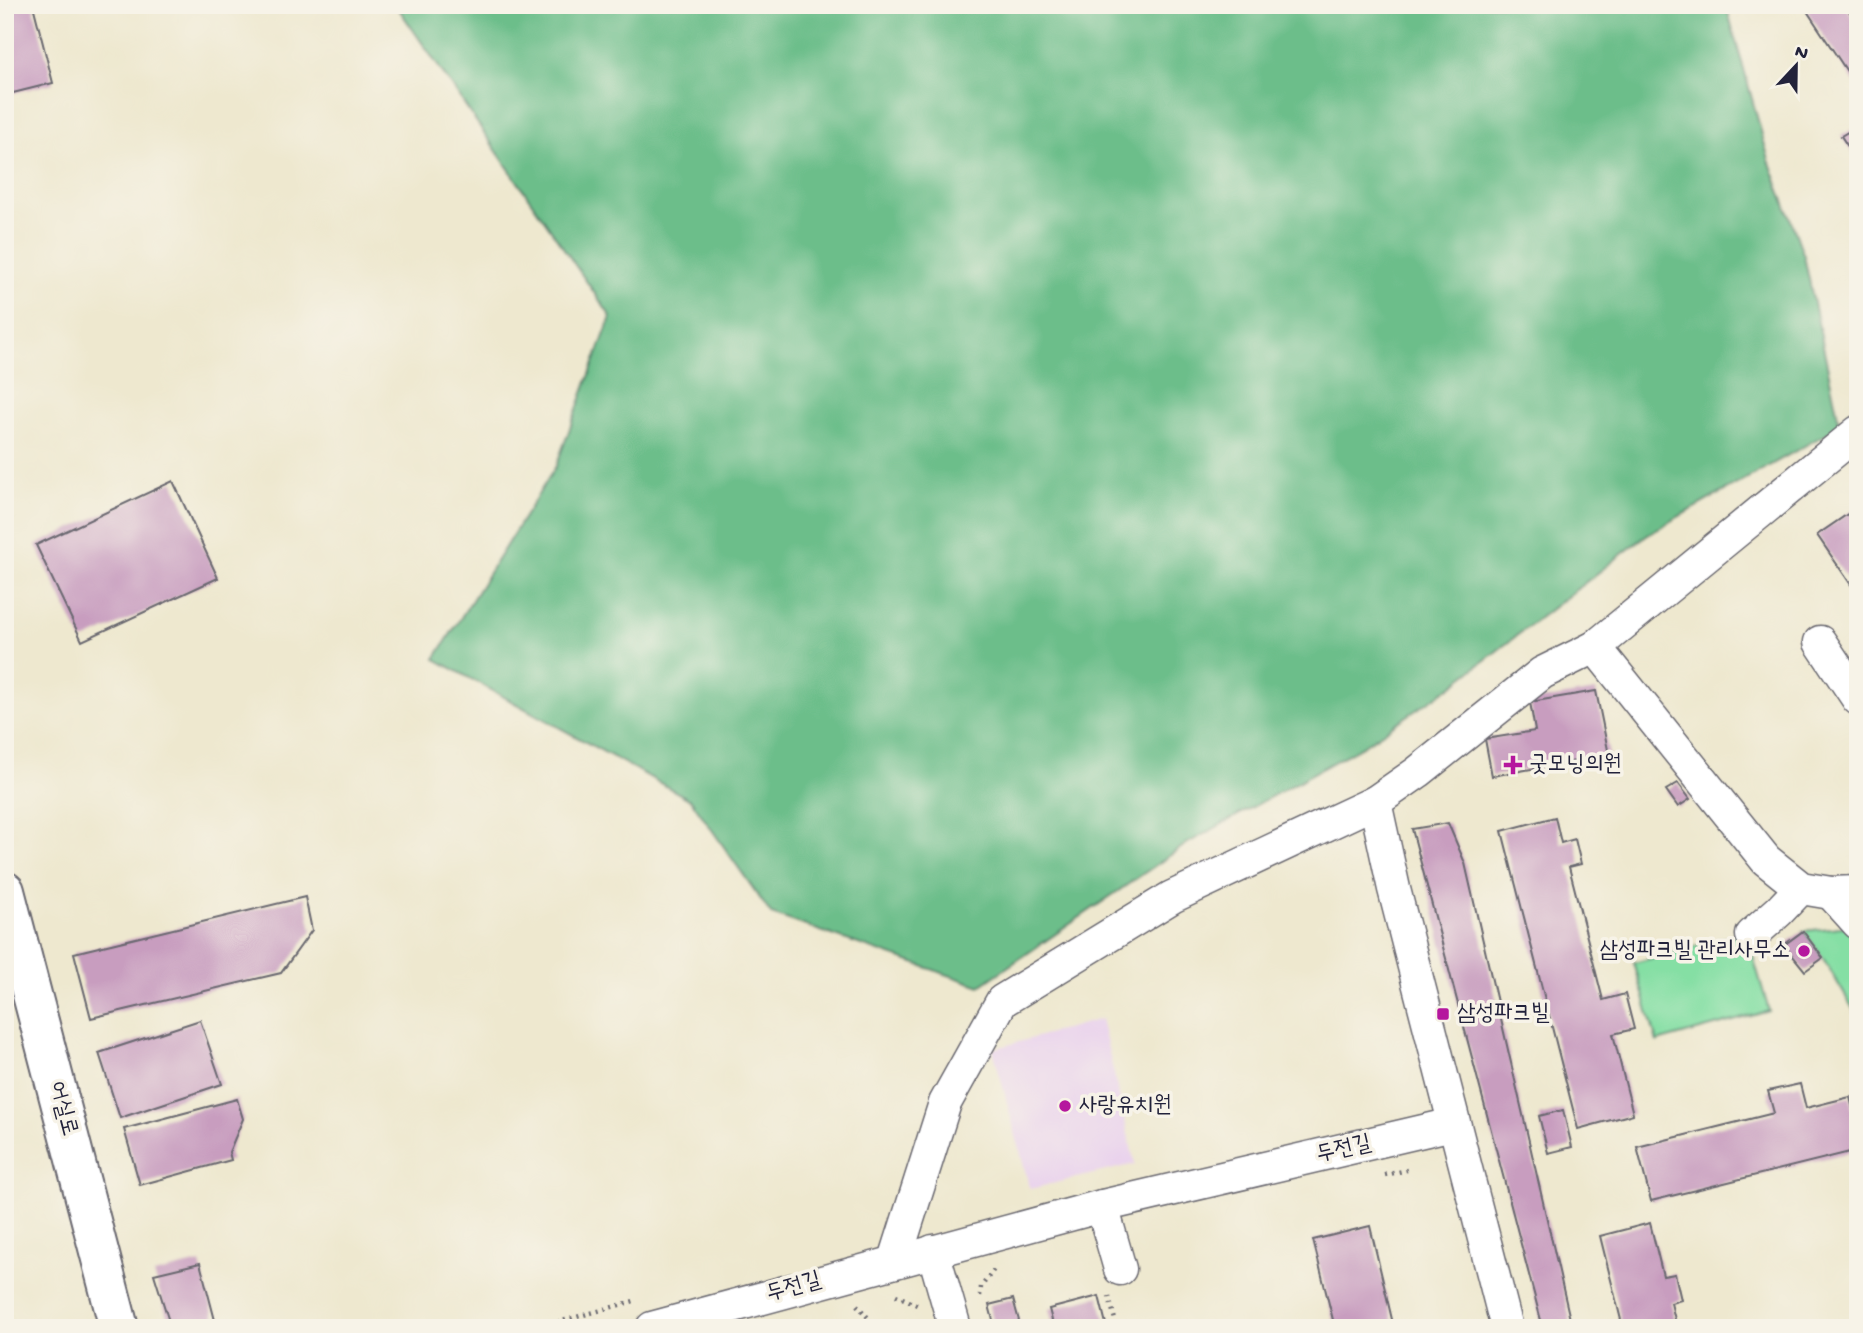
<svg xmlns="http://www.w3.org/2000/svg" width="1863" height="1333" font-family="'Gochi Hand','Poor Story',sans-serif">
	<rect width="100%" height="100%" fill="#f7f3e8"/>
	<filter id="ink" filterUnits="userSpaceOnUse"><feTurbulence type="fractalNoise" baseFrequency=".0143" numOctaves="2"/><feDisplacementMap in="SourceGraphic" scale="14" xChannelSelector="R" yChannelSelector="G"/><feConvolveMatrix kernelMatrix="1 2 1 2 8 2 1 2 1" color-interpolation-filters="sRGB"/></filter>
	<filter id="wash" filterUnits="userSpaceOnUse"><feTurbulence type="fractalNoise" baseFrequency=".00686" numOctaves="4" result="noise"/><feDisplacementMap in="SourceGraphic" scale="28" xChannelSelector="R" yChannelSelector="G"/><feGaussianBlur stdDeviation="1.57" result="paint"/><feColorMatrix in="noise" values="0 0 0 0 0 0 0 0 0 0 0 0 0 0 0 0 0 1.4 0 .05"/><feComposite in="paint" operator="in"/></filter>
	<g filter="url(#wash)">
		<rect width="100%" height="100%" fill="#eee8cf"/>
		<!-- built -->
		<polygon fill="#e9d1ed" points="1101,1019 1135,1164 1030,1189 993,1049"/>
		<!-- green -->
		<g fill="#85dfa4" stroke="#548070" stroke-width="2">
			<polygon points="1858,925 1858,1017 1823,958 1803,931"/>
			<polygon points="1746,932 1769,1011 1657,1042 1634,963"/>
		</g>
		<!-- forest -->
		<polygon fill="#6cbe8a" stroke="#477062" stroke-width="2" points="396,5 1726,5 1769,160 1804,256 1840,426 1648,534 1449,688 1364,745 1188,843 980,986 771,914 691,800 435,659 556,466 611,317"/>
		<g id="blocks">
			<!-- building -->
			<g fill="#c89dbf">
				<polygon points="5,5 33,5 53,83 5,95"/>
				<polygon points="1816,5 1845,5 1858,25 1858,88 1807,11"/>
				<polygon points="1858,126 1858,162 1841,136"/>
				<polygon points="173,481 218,578 82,641 36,545"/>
				<polygon points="1858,507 1858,595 1817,535"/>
				<polygon points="1596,691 1609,755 1492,776 1485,739 1535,731 1530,702"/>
				<polygon points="1678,783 1690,799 1678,807 1666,790"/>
				<polygon points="1555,817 1561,843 1575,839 1581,864 1569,867 1603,1000 1625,994 1634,1029 1613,1034 1633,1114 1578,1129 1502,831"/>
				<polygon points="1448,823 1465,863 1572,1328 1543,1328 1412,829"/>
				<polygon points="305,897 312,930 281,973 91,1018 74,953"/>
				<polygon points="1803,931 1823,958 1805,971 1784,945"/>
				<polygon points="200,1020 222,1084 120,1118 99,1053"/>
				<polygon points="1800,1084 1806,1108 1850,1097 1858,1130 1858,1150 1651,1201 1637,1147 1774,1113 1768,1091"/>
				<polygon points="237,1099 243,1119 229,1152 231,1160 140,1185 124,1129"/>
				<polygon points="1563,1110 1572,1147 1548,1153 1539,1116"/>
				<polygon points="1650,1223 1663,1276 1675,1274 1681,1300 1671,1303 1677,1328 1623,1328 1600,1236"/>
				<polygon points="1370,1226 1394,1328 1335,1328 1313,1240"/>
				<polygon points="200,1263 217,1328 171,1328 154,1274"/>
				<polygon points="1099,1296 1107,1328 1054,1328 1049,1309"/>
				<polygon points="1013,1299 1021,1328 995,1328 989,1305"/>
			</g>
		</g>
	</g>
	<g filter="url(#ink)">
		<use href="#blocks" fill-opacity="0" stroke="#69676f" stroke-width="2"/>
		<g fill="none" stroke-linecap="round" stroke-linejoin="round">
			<!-- minor casing -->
			<g stroke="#69676f" stroke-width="35">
				<g id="minor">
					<polyline points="1820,642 1858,699"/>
					<polyline points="1595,647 1766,860 1801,888 1831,893 1858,892"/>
					<polyline points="1831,893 1858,923"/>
					<polyline points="1752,935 1779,911 1801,888"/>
					<polyline points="1102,1206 1120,1269"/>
					<polyline points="933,1251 955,1328"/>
					<polyline points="895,1260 945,1103 1002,1001 1172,897 1375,802"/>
					<polyline points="652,1328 1102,1206 1453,1124"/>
					<polyline points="1507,1328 1394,889 1375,802 1418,772 1542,673 1595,647 1858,432"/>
				</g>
			</g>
			<!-- major casing -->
			<g stroke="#69676f" stroke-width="42">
				<polyline id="major" points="5,891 119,1328"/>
			</g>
			<!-- path -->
			<g stroke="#69676f" stroke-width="4.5" stroke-dasharray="2 5" stroke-linecap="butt">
				<polyline points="1385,1175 1407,1170"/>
				<polyline points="896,1295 917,1305"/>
				<polyline points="980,1296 981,1287 995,1268"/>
				<polyline points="1109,1296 1117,1328"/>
				<polyline points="857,1305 877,1328"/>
				<polyline points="537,1328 634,1301"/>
			</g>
			<!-- minor -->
			<use href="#minor" stroke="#fff" stroke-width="32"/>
			<!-- major -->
			<use href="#major" stroke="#fff" stroke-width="38"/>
		</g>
	</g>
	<!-- markers -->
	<g fill="#b5179e" stroke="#f7f3e8" stroke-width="2.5">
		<path d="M1509.5 754.5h7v7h7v7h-7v7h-7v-7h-7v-7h7z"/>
		<circle cx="1804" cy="951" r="7"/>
		<rect x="1436" y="1007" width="14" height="14" rx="3.5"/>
		<circle cx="1065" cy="1106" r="7"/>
	</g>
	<g text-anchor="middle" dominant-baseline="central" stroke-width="7" stroke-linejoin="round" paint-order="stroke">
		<!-- poi labels -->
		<g font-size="23" fill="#22223b" stroke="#f7f3e8" text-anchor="start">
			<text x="1529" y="765">굿모닝의원</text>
			<text x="1790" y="951" text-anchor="end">삼성파크빌 관리사무소</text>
			<text x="1457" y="1014">삼성파크빌</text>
			<text x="1079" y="1106">사랑유치원</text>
		</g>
		<!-- street labels -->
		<g font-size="23" fill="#22223b" stroke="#f7f3e8">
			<text transform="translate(62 1109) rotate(75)">어실로</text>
			<text transform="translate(1344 1150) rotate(-13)">두전길</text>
			<text transform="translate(794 1288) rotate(-16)">두전길</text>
		</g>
	</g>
	<!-- margin -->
	<rect width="1863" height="1333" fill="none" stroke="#f7f3e8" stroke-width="28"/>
	<!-- north arrow -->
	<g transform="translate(1796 66) rotate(22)" stroke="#f7f3e8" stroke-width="5" paint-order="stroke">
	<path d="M0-5L12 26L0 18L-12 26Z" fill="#22223b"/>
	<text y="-10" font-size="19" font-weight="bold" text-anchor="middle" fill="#22223b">N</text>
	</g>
</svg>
